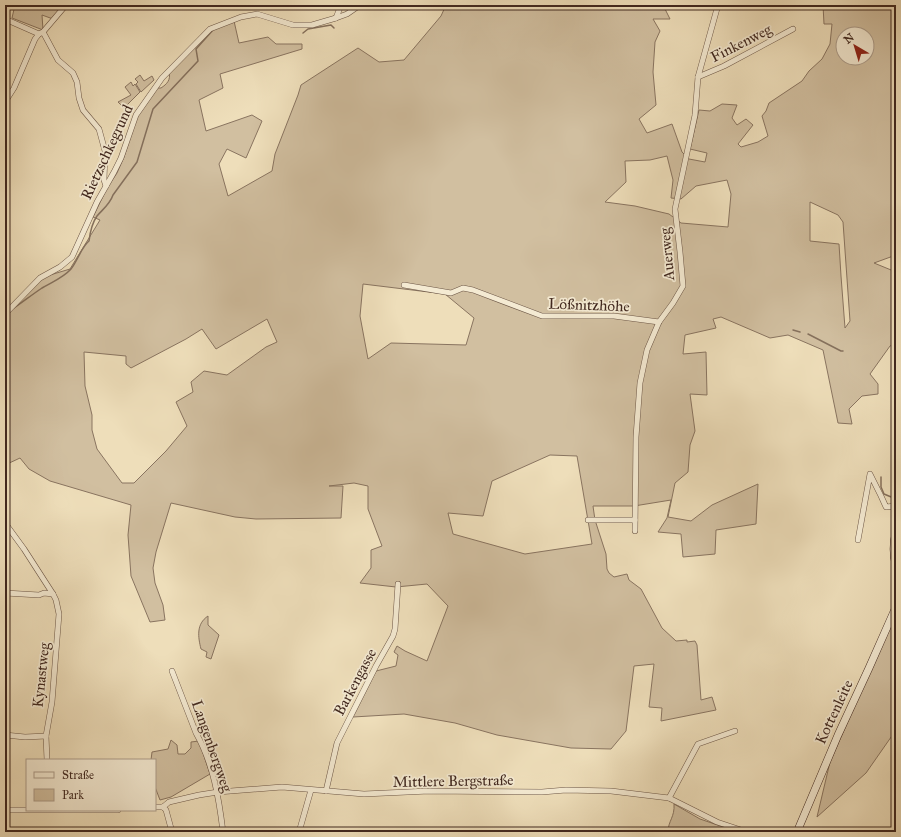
<svg xmlns="http://www.w3.org/2000/svg" width="901" height="837" font-family="'IM FELL Great Primer',serif">
	<rect width="100%" height="100%" fill="#eedeba"/>
	<filter id="stains"><feTurbulence type="fractalNoise" baseFrequency=".005" numOctaves="4"/><feColorMatrix values="0 0 0 0 .2 0 0 0 0 .09 0 0 0 0 .02 0 0 0 .5 -.17"/></filter>
	<radialGradient id="worn" r=".72"><stop offset=".6" stop-color="#630" stop-opacity="0"/><stop offset="1" stop-color="#630" stop-opacity=".3"/></radialGradient>
	<!-- green -->
	<g fill="#d1bfa0" stroke="#897460" fill-rule="evenodd">
		<polygon points="15,5 66,5 53,19 42,15 43,30 12,18"/>
		<path d="M446 5H663L670 19H653L660 31 655 42 653 72 656 105 639 119 647 133 672 124 682 152 689 159 705 162 707 153 690 149 699 110 710 111 722 104 737 105 732 118 737 125 746 119 753 125 738 144 741 147 758 142 768 136 762 116 766 111 769 103 802 81 809 71 822 59 830 44 832 24H824L823 5H896V255L874 263 896 272V343L890 346 870 374 878 384V394L862 396 849 409 852 424 838 423 823 350 788 335 770 338 721 317 713 319 716 328 685 335 683 354 706 352 707 395 690 394 695 431 690 445 688 472 675 483 668 517 691 521 712 505 758 484 756 524 716 530 715 554 683 557 681 534 658 532 667 518 671 500 634 506H593L595 520 606 554 607 569 609 573 614 577 627 574 629 580 641 589 662 628 676 641 687 640V642L695 641 697 645 701 700 712 697 716 710 661 721 662 708 649 707 654 664 634 666 626 731 611 749 571 748 497 735 455 723 404 714 353 717 376 671 396 666 398 655 394 652 397 646 405 651 427 661 448 606 427 584 396 587 360 583 371 568V550L382 546 368 509V486L354 483 329 486H343L341 518 256 519 235 517 171 503 156 552 153 568 155 583 163 605 165 620 150 622 131 576 128 535 131 505 50 481 29 469 20 458 5 465V314L40 278 70 269 100 220 93 217 107 188 117 173 124 157 137 116 157 88H161C167 84 171 80 169 72L207 34 215 28 234 21 239 43 268 37 276 44H302V49L220 74 223 88 199 100 206 131 252 115 262 121 246 158 227 149 219 164 228 196 272 171 275 154 298 95 301 85 358 48 379 62 404 60 441 16ZM843 34H867V58H843ZM667 156 673 180 671 198 681 199 696 186 727 180 731 194 728 227 681 223 669 214 635 206 605 202 626 182 625 161 650 160ZM810 202 838 215 843 222 850 321 845 328 841 276 839 244 810 241ZM363 284 445 294 474 318 466 345 391 343 368 359 360 316ZM267 319 277 342 266 347 227 375 204 371 191 382 193 392 176 402 187 426 166 451 134 483H122L97 449 92 430V415L85 386 84 352 126 356V364L131 368 186 339 202 329 216 349ZM550 455 577 456 592 544 525 554 453 534 448 513 483 516 492 481Z"/>
		<polygon points="140,75 144,81 152,76 154,80 141,92 136,84 138,82 135,79"/>
		<polygon points="131,82 133,86 135,84 140,92 124,108 118,102 131,95 125,87"/>
		<polygon points="896,612 896,730 866,773 817,817 830,762"/>
		<path d="M208 616V625L219 635 211 659 206 657 207 652 201 649C198 637 196 624 208 616Z"/>
		<polygon points="171,740 177,745 178,754 185,754 191,748 191,742 199,741 210,774 171,797 160,800 155,787 155,760 151,760 152,752 168,749"/>
		<path d="M674 804 700 819 738 832H668C668 821 675 817 674 804Z"/>
	</g>
	<g fill="none" stroke-linecap="round" stroke-linejoin="round">
		<!-- stream -->
		<g stroke="#85705c" stroke-width="1.5">
			<polyline points="373,9 380,5"/>
			<polyline points="303,33 308,29 331,25 334,28"/>
			<path d="M14 308C24 301 33 294 42 288 52 282 63 278 71 269 77 262 82 246 89 241 90 233 92 223 97 216 103 209 110 204 113 195L137 162 153 109 198 61 196 49 213 30"/>
			<polyline points="793,330 800,332"/>
			<polyline points="808,334 841,351 843,351"/>
			<polyline points="881,477 881,487 884,494 896,499"/>
		</g>
		<!-- street casing -->
		<g stroke="#6c5646" stroke-width="6">
			<g id="street">
				<polyline points="336,18 341,5"/>
				<polyline points="5,19 39,34"/>
				<polyline points="43,32 58,60 73,73 77,82 79,98 83,110 99,129 105,151 104,180 106,186"/>
				<polyline points="698,77 724,66 793,29"/>
				<polyline points="5,102 14,88 35,39 39,34 43,32 66,5"/>
				<polyline points="404,285 451,293 463,288 473,290 542,316 614,316 659,322"/>
				<polyline points="5,314 40,278 60,267 72,257 97,202 114,172 121,158 136,115 162,78 210,29 241,17 257,14 293,25 312,25 336,18 347,14 360,5"/>
				<polyline points="588,520 635,520"/>
				<polyline points="5,523 24,549 53,594 56,600 59,614 52,702 46,736 47,760"/>
				<polyline points="635,531 636,437 640,383 647,350 659,322 673,303 683,286 680,252 675,209 695,115 698,77 718,5"/>
				<polyline points="858,540 870,474 881,496 886,507 896,506"/>
				<polyline points="5,593 39,595 44,593 53,594"/>
				<path d="M172 671 196 733C213 763 219 798 223 832"/>
				<polyline points="5,735 25,737 46,736"/>
				<polyline points="326,791 337,743 376,666 393,636 395,629 398,584"/>
				<polyline points="669,798 698,744 735,731"/>
				<polyline points="155,807 163,807"/>
				<polyline points="163,807 169,802 199,795 218,792 282,787 364,794 429,791 542,792 566,790 611,791 669,798 717,822 747,832"/>
				<polyline points="163,807 166,810 172,832"/>
				<polyline points="5,810 118,810"/>
				<polyline points="299,832 311,790"/>
				<polyline points="885,832 896,830"/>
			</g>
		</g>
		<!-- secondary casing -->
		<g stroke="#41281f" stroke-width="8">
			<g id="secondary">
				<path d="M896 532C893 543 893 554 896 566"/>
				<polyline points="797,832 838,735 869,668 896,607"/>
			</g>
		</g>
		<!-- street -->
		<use href="#street" stroke="#f4ead2" stroke-width="5"/>
		<!-- secondary -->
		<use href="#secondary" stroke="#f4ead2" stroke-width="7"/>
	</g>
	<g text-anchor="middle" dominant-baseline="central" stroke-width="3.5" stroke-linejoin="round" paint-order="stroke">
		<!-- street labels -->
		<g font-size="15" fill="#41281f" stroke="#f4ead2">
			<text transform="translate(741 43) rotate(-27)">Finkenweg</text>
			<text transform="translate(107 152) rotate(-65)">Rietzschkegrund</text>
			<text transform="translate(667 254) rotate(-95)">Auerweg</text>
			<text transform="translate(589 305) rotate(2)">Lößnitzhöhe</text>
			<text transform="translate(41 675) rotate(-84)">Kynastweg</text>
			<text transform="translate(355 682) rotate(-62)">Barkengasse</text>
			<text transform="translate(834 712) rotate(-65)">Kottenleite</text>
			<text transform="translate(212 746) rotate(71)">Langenbergweg</text>
			<text transform="translate(453 781) rotate(-1)">Mittlere Bergstraße</text>
		</g>
	</g>
	<!-- margin -->
	<rect width="901" height="837" fill="none" stroke="#eedeba" stroke-width="20"/>
	<rect x="6" y="6" width="889" height="825" fill="none" stroke="#41281f" stroke-width="2"/>
	<rect x="10" y="10" width="881" height="817" fill="none" stroke="#41281f"/>
	<!-- legend -->
	<rect x="26" y="759" width="130" height="52" fill="#f4ead2" stroke="#ac9c8a"/>
	<rect x="34" y="772" width="20" height="6" fill="#f4ead2" stroke="#ac9c8a"/>
	<text x="62" y="779" font-size="12" fill="#41281f">Straße</text>
	<rect x="34" y="789" width="20" height="12" fill="#d1bfa0" stroke="#ac9c8a"/>
	<text x="62" y="799" font-size="12" fill="#41281f">Park</text>
	<!-- north arrow -->
	<g transform="translate(855 46) rotate(322)"><circle r="19" fill="#f4ead2" stroke="#ac9c8a"/>
	<path d="M0-3L7 15L0 10L-7 15Z" fill="#8f2418"/>
	<text y="-6" font-size="11" font-weight="bold" text-anchor="middle" fill="#41281f">N</text>
	</g>
	<rect width="100%" height="100%" filter="url(#stains)"/>
	<rect width="100%" height="100%" fill="url(#worn)"/>
</svg>
